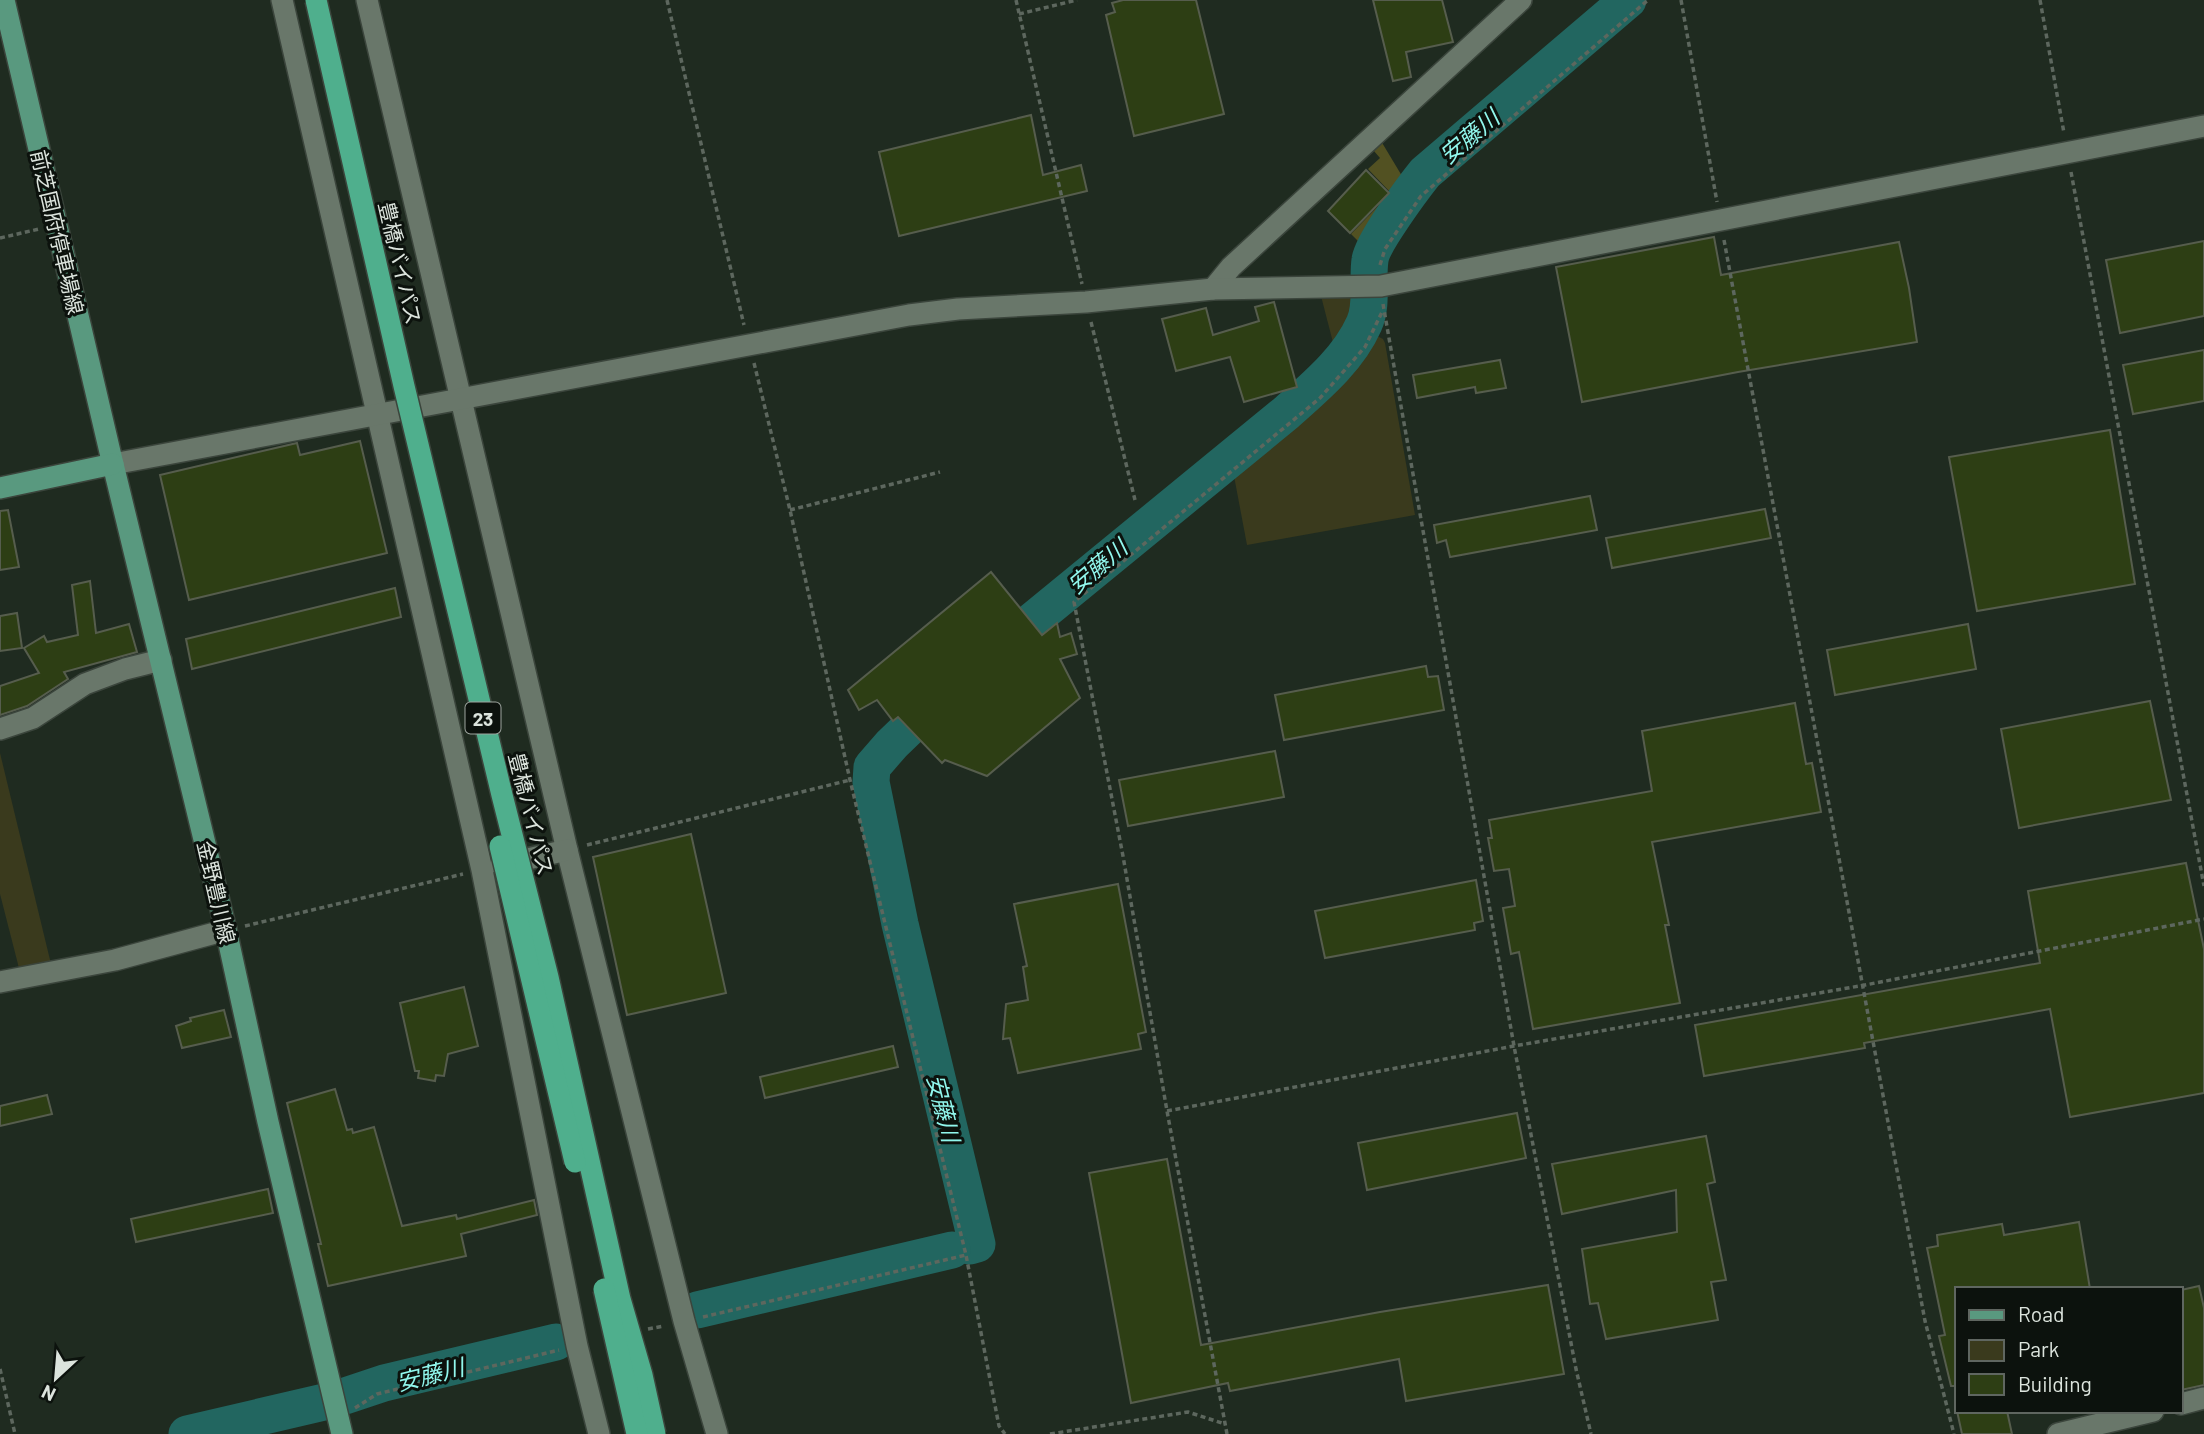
<svg xmlns="http://www.w3.org/2000/svg" width="2204" height="1434" font-family="Barlow,'Noto Sans JP',sans-serif">
	<rect width="100%" height="100%" fill="#1f2b20"/>
	<!-- green -->
	<g fill="#3a3a1d">
		<polygon points="1364,295 1361,315 1336,354 1321,296"/>
		<polygon points="1375,335 1383,339 1385,343 1415,515 1247,545 1234,476 1318,405 1351,369"/>
		<polygon points="0,753 51,964 20,972 0,894"/>
	</g>
	<!-- forest -->
	<polygon fill="#525122" points="1381,141 1405,181 1368,251 1351,234 1391,193 1368,169 1380,158 1374,151"/>
	<g fill="none" stroke-linecap="round" stroke-linejoin="round">
		<!-- river -->
		<g stroke="#226660" stroke-width="37">
			<path d="M993 653 1286 413C1315 387 1348 360 1364 324 1373 305 1367 280 1370 260 1372 243 1413 188 1425 173L1628 0"/>
			<polyline points="946,692 892,744 872,767 871,782 900,924 977,1244 970,1246"/>
			<polyline points="697,1310 952,1250"/>
			<polyline points="345,1396 384,1383 556,1342"/>
			<polyline points="187,1434 324,1402"/>
		</g>
	</g>
	<!-- building -->
	<g fill="#2d3e14" stroke="#565d4d" stroke-width="2">
		<polygon points="1123,0 1196,0 1224,114 1134,136 1106,15 1115,12 1112,3"/>
		<polygon points="1373,0 1442,0 1453,42 1406,52 1411,77 1393,81"/>
		<polygon points="1031,115 1043,175 1081,165 1087,191 899,236 879,152"/>
		<polygon points="1366,170 1389,193 1350,233 1328,211"/>
		<polygon points="1714,237 1721,275 1899,242 1909,288 1917,342 1738,372 1582,402 1556,267"/>
		<polygon points="2204,241 2204,316 2120,333 2106,260"/>
		<polygon points="1274,302 1297,387 1244,402 1230,357 1176,371 1162,319 1206,308 1213,335 1259,321 1255,307"/>
		<polygon points="2204,350 2204,401 2133,414 2123,365"/>
		<polygon points="1500,360 1506,388 1476,393 1475,387 1417,398 1413,375"/>
		<polygon points="2110,430 2135,584 1977,611 1949,457"/>
		<polygon points="360,441 387,553 189,600 160,475 297,443 300,455"/>
		<polygon points="1590,496 1597,530 1450,557 1446,540 1437,543 1434,525"/>
		<polygon points="1765,509 1771,538 1612,568 1606,538"/>
		<polygon points="8,510 19,567 0,570 0,511"/>
		<polygon points="991,572 1042,635 1057,623 1060,637 1071,633 1077,654 1060,659 1080,698 987,776 945,760 942,763 898,717 893,721 877,700 859,710 848,690"/>
		<polygon points="90,581 96,633 129,624 137,652 64,672 68,679 27,706 0,715 0,686 39,673 24,648 44,636 47,642 78,635 72,585"/>
		<polygon points="395,588 401,617 192,669 186,639"/>
		<polygon points="17,613 22,648 0,651 0,616"/>
		<polygon points="1968,624 1976,669 1835,695 1827,650"/>
		<polygon points="1426,666 1428,677 1438,676 1444,710 1284,740 1275,695"/>
		<polygon points="2150,701 2171,800 2019,828 2001,729"/>
		<polygon points="1795,703 1806,764 1812,763 1821,812 1652,842 1669,925 1665,925 1680,1003 1533,1029 1519,952 1511,954 1503,908 1515,906 1509,869 1494,871 1488,838 1492,838 1489,820 1652,791 1642,731"/>
		<polygon points="1275,751 1284,797 1128,826 1119,780"/>
		<polygon points="691,834 726,993 627,1015 593,857"/>
		<polygon points="2186,863 2204,949 2204,1093 2070,1117 2050,1009 1864,1043 1865,1048 1704,1076 1695,1025 2040,963 2028,891"/>
		<polygon points="1476,880 1483,921 1474,923 1475,930 1325,958 1315,911"/>
		<polygon points="1118,884 1146,1032 1138,1034 1141,1049 1018,1073 1010,1038 1003,1039 1006,1004 1028,1000 1023,967 1027,966 1014,904"/>
		<polygon points="464,987 478,1046 448,1054 444,1076 436,1075 435,1081 418,1078 419,1071 415,1071 400,1003"/>
		<polygon points="224,1010 231,1037 182,1048 176,1026 191,1021 190,1018"/>
		<polygon points="893,1046 898,1067 765,1098 760,1077"/>
		<polygon points="335,1089 347,1130 352,1129 353,1133 374,1127 402,1226 456,1215 457,1219 534,1200 537,1215 461,1234 466,1256 328,1286 318,1244 321,1244 287,1103"/>
		<polygon points="47,1095 52,1114 0,1126 0,1106"/>
		<polygon points="1517,1113 1526,1158 1367,1190 1358,1143"/>
		<polygon points="1706,1136 1715,1182 1707,1184 1726,1280 1711,1282 1718,1320 1606,1339 1598,1303 1590,1304 1582,1249 1677,1232 1676,1190 1562,1214 1552,1164"/>
		<polygon points="1167,1159 1201,1345 1380,1312 1548,1285 1564,1374 1406,1401 1399,1359 1230,1391 1228,1383 1131,1403 1089,1173"/>
		<polygon points="268,1189 273,1213 136,1242 131,1219"/>
		<polygon points="2079,1222 2090,1289 1957,1289 1957,1386 1951,1386 1939,1336 1945,1335 1927,1248 1938,1246 1937,1235 2002,1224 2004,1235"/>
		<polygon points="2199,1286 2204,1308 2204,1385 2181,1390 2181,1290"/>
		<polygon points="1957,1411 2007,1411 2012,1434 1962,1434"/>
	</g>
	<g fill="none" stroke-linecap="round" stroke-linejoin="round">
		<!-- minor casing -->
		<g stroke="#3b453c" stroke-width="24">
			<g id="minor">
				<polyline points="282,0 482,870 577,1346 599,1434"/>
				<polyline points="367,0 567,850 684,1321 717,1434"/>
				<polyline points="1213,289 1231,267 1521,0"/>
				<polyline points="113,464 909,315 958,309 1086,302 1213,289 1381,286 2204,126"/>
				<polyline points="0,729 33,718 85,684 125,669 161,660"/>
				<polyline points="501,865 567,850"/>
				<polyline points="0,982 115,960 226,930"/>
				<polyline points="2181,1404 2204,1398"/>
				<polyline points="2058,1434 2153,1411"/>
			</g>
		</g>
		<!-- major casing -->
		<g stroke="#3b453c" stroke-width="24">
			<g id="major">
				<polyline points="4,0 110,452 226,930 268,1122 342,1434"/>
				<polyline points="0,488 113,464"/>
			</g>
		</g>
		<!-- path -->
		<g stroke="#5d675e" stroke-width="3.5" stroke-dasharray="5 3.5" stroke-linecap="butt">
			<polyline points="667,0 744,325"/>
			<polyline points="1016,0 1082,284"/>
			<polyline points="1681,0 1717,202"/>
			<polyline points="2040,0 2064,133"/>
			<polyline points="1019,14 1077,0"/>
			<polyline points="2071,172 2204,886"/>
			<polyline points="0,238 39,229"/>
			<polyline points="1724,240 1925,1321 1954,1434"/>
			<polyline points="1380,265 1385,249 1421,196 1648,0"/>
			<polyline points="1383,304 1514,1046 1576,1369 1591,1434"/>
			<polyline points="1091,322 1135,500"/>
			<polyline points="754,363 790,510 850,780 966,1255 999,1426 1005,1434"/>
			<polyline points="790,510 940,472"/>
			<polyline points="587,845 850,780"/>
			<polyline points="245,926 463,874"/>
			<polyline points="1167,1111 1514,1046 1865,985 2204,919"/>
			<polyline points="703,1317 966,1255"/>
			<polyline points="648,1329 664,1326"/>
			<polyline points="0,1369 15,1434"/>
			<polyline points="355,1408 377,1394 559,1350"/>
			<polyline points="1050,1434 1188,1412 1225,1424"/>
			<polyline points="1227,1434 1167,1111 1123,856 1074,602 1320,398 1365,347 1383,310"/>
		</g>
		<!-- minor -->
		<use href="#minor" stroke="#69776a" stroke-width="21"/>
		<!-- major -->
		<use href="#major" stroke="#59997f" stroke-width="21"/>
		<!-- highway-bridge casing -->
		<g stroke="#3b453c" stroke-width="24" stroke-linecap="butt">
			<g id="highway-bridge">
				<polyline points="316,0 404,386 502,795 548,977 620,1299 642,1375 655,1434"/>
				<polyline points="500,846 575,1162"/>
				<polyline points="604,1289 637,1434"/>
			</g>
		</g>
		<!-- highway-bridge -->
		<use href="#highway-bridge" stroke="#4faf8d" stroke-width="21"/>
	</g>
	<g text-anchor="middle" dominant-baseline="central" stroke-width="6" stroke-linejoin="round" paint-order="stroke">
		<!-- shield labels -->
		<rect fill="#0c120d" stroke="#9ea59f" stroke-width="2" x="465.5" y="702.5" width="35" height="31" rx="5"/>
		<g font-size="19" font-weight="bold" fill="#dce4dd">
			<text x="483" y="718">23</text>
		</g>
		<!-- street labels -->
		<g font-size="21" fill="#dce4dd" stroke="#0c120d">
			<text transform="translate(58 232) rotate(77)">前芝国府停車場線</text>
			<text transform="translate(401 263) rotate(77)">豊橋バイパス</text>
			<text transform="translate(532 814) rotate(76)">豊橋バイパス</text>
			<text transform="translate(217 892) rotate(77)">金野豊川線</text>
		</g>
		<!-- water labels -->
		<g font-size="23" font-style="italic" fill="#91f7ed" stroke="#0c120d">
			<text transform="translate(1469 136) rotate(-40)">安藤川</text>
			<text transform="translate(1097 566) rotate(-40)">安藤川</text>
			<text transform="translate(944 1108) rotate(76)">安藤川</text>
			<text transform="translate(430 1374) rotate(-14)">安藤川</text>
		</g>
	</g>
	<!-- legend -->
	<rect x="1955" y="1287" width="228" height="126" fill="#0c120d" stroke="#5f6660" stroke-width="2"/>
	<rect x="1969" y="1310" width="35" height="10" fill="#59997f" stroke="#5f6660" stroke-width="2"/>
	<text x="2018" y="1322" font-size="21" fill="#dce4dd">Road</text>
	<rect x="1969" y="1340" width="35" height="21" fill="#3a3a1d" stroke="#5f6660" stroke-width="2"/>
	<text x="2018" y="1357" font-size="21" fill="#dce4dd">Park</text>
	<rect x="1969" y="1374" width="35" height="21" fill="#2d3e14" stroke="#5f6660" stroke-width="2"/>
	<text x="2018" y="1392" font-size="21" fill="#dce4dd">Building</text>
	<!-- north arrow -->
	<g transform="translate(56 1378) rotate(206)" stroke="#0c120d" stroke-width="5" paint-order="stroke">
	<path d="M0-5L12 26L0 18L-12 26Z" fill="#dce4dd"/>
	<text y="-10" font-size="19" font-weight="bold" text-anchor="middle" fill="#dce4dd">N</text>
	</g>
</svg>
